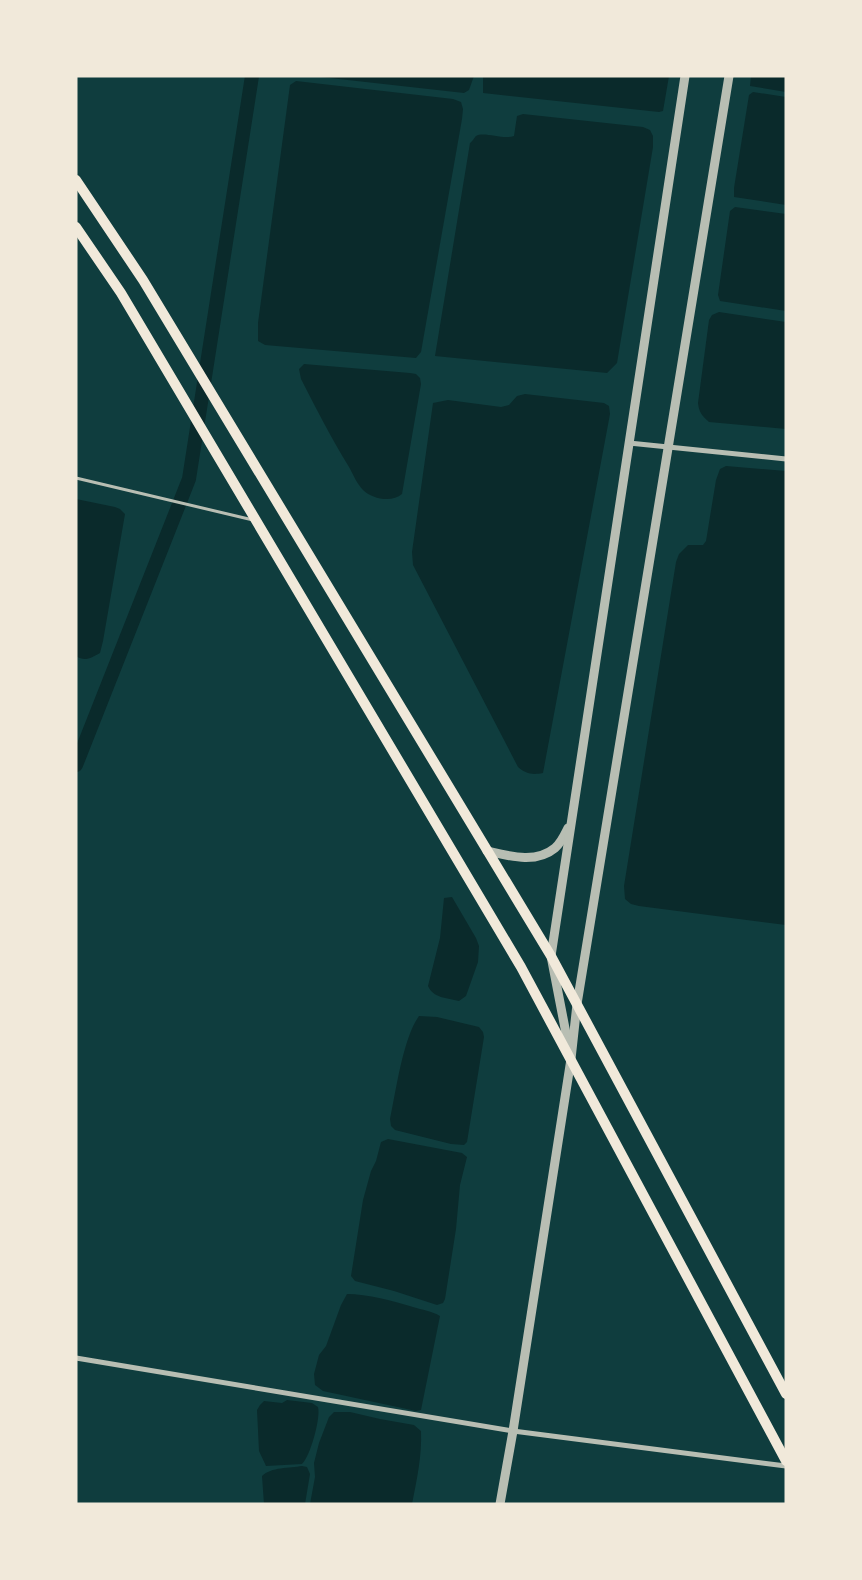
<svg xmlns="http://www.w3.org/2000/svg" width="862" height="1580" font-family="'DM Sans',sans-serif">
	<rect width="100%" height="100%" fill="#0f3d3e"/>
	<!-- water -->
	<g fill="#0a2a2b">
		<polygon points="312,76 474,76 469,90 464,93"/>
		<polygon points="483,76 669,76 663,111 659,112 483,93"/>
		<polygon points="751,76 786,76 786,92 750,86"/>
		<polygon points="296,81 453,99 461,102 463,109 462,119 421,352 416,358 265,345 258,341 258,323 290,85"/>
		<polygon points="753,92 786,97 786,205 734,197 734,188 749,95"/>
		<path d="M523 114 643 127 650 130 653 136V147L617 363 607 373 435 356 470 143C471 143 475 137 476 136 484 131 503 140 514 136L517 116Z"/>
		<polygon points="735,207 786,214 786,311 720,301 718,295 730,211"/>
		<path d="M719 312 786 322V429L709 422C702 416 699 412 698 403L709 320 712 315Z"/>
		<path d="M304 364 410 373 416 374 420 378 421 384 402 494C392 503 372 499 363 490 357 484 353 474 349 467 331 438 316 408 301 379L299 369Z"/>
		<path d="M525 394 604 403 609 406 610 414 543 773C532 775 526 774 518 767L413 565 412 552 433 403 448 400 501 407 509 405 517 396Z"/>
		<polygon points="726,466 786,471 786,925 639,906 631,904 625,899 624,886 676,562 679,554 688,545 703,545 706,541 716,480 720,469"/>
		<path d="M76 499 115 507 120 509 125 514 103 641 100 653C91 658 85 662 76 656Z"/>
		<path d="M452 897 476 938 479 946 478 962 466 996 459 1001C447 998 433 998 428 986L440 938 444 898Z"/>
		<path d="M419 1016 437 1017 479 1027 483 1032 484 1037 467 1142 464 1145 451 1144 395 1130 391 1126 390 1119C396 1091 403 1038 419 1016Z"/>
		<polygon points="388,1139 462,1153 467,1157 460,1185 456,1229 445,1299 443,1303 437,1305 394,1291 355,1281 351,1276 363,1200 371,1171 376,1161 381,1142"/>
		<path d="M347 1294C367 1294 394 1301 413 1307 422 1310 432 1311 440 1316L421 1410 416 1411 323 1391 315 1385 314 1374 319 1355 326 1346 341 1305Z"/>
		<path d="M287 1400 312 1403 318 1407C321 1418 310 1457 302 1464L266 1466 259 1451 257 1410 260 1405 264 1401 282 1403Z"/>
		<path d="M334 1412H350L380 1419 414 1425 421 1431C422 1456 417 1479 412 1504H310L315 1477 314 1463 319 1443 329 1417Z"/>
		<path d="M302 1466 307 1467 310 1474 305 1504H264L262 1476C271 1467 290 1468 302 1466Z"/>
	</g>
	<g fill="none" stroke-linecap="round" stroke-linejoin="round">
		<!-- canal -->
		<polyline stroke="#0a2a2b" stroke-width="14" points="76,765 189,479 252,76"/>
		<!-- service -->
		<polyline stroke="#b8beb3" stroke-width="3" points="76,478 253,520"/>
		<!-- minor -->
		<g stroke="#b8beb3" stroke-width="5">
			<polyline points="629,443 786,459"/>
			<polyline points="76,1358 513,1431 786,1466"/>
		</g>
		<!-- tertiary -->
		<g stroke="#b8beb3" stroke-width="9">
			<path d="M487 851C509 856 536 864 555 848 561 843 565 834 568 828"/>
			<polyline points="569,1049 551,956 685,76"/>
			<polyline points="500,1504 513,1431 571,1059 577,1004 729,76"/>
		</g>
		<!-- primary -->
		<g stroke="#f1e9da" stroke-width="10">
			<polyline points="76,180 143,280 551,956 786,1394"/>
			<polyline points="76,227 121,293 521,967 786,1461"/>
		</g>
	</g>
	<!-- border -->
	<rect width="862" height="1580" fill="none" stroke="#f1e9da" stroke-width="155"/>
</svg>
